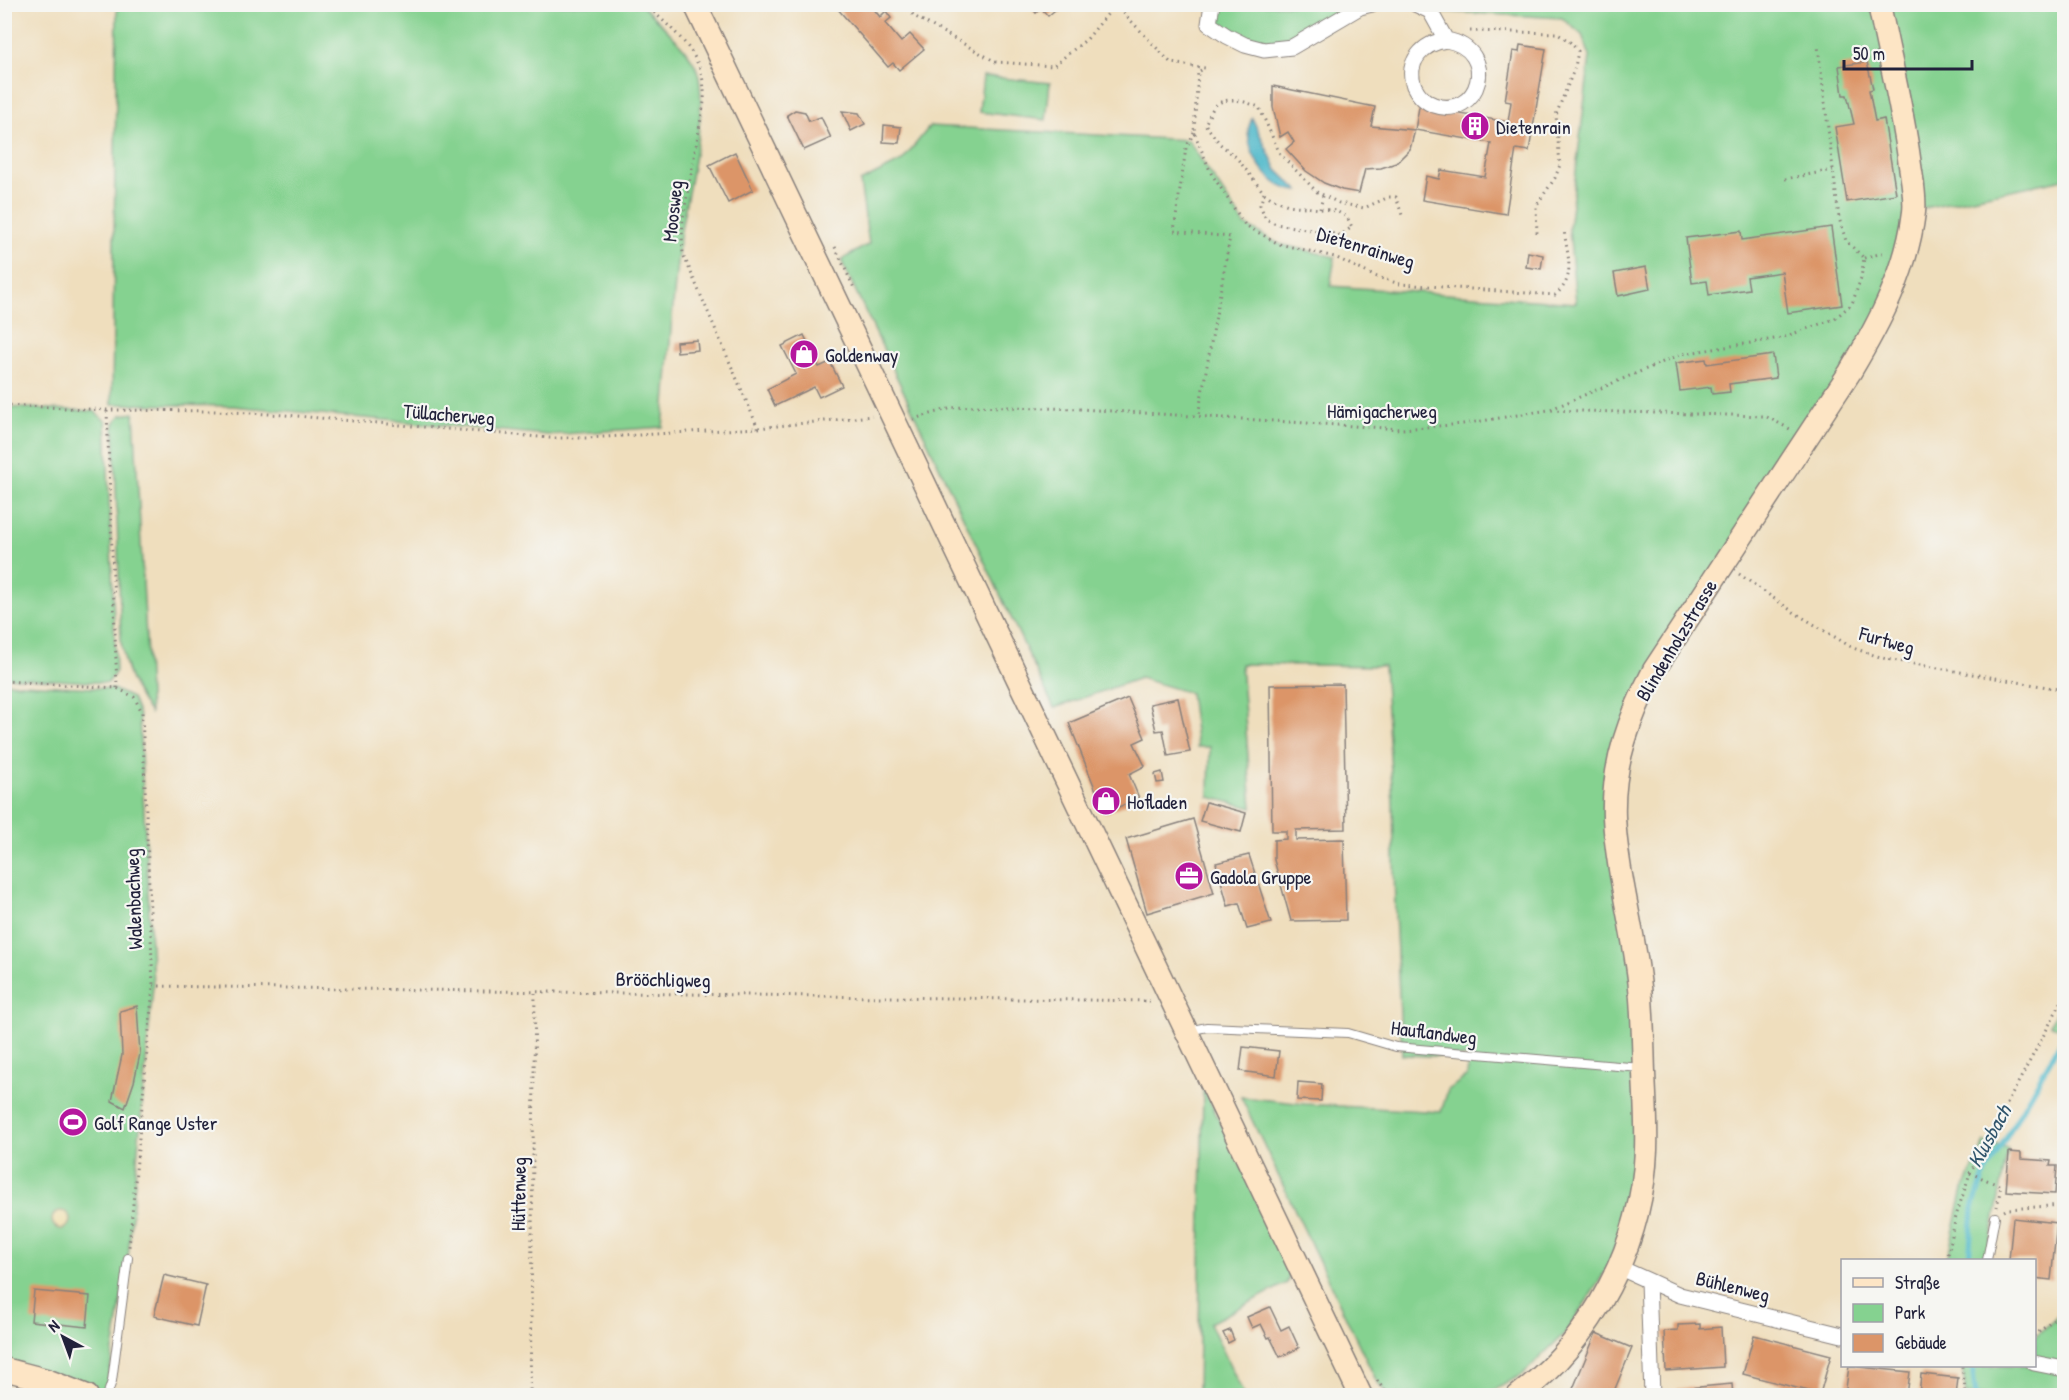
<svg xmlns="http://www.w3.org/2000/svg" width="2069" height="1400" font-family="'Patrick Hand',sans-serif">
	<rect width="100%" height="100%" fill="#f6f6f2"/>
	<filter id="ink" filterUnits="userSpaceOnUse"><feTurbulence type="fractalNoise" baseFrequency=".0167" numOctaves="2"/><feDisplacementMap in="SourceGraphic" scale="12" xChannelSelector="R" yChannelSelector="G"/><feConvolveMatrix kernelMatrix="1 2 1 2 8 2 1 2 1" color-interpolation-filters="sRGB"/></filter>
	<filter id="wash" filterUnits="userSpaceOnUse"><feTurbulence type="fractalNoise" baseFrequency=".008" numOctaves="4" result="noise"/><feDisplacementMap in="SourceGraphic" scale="24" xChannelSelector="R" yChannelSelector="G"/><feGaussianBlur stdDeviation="1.35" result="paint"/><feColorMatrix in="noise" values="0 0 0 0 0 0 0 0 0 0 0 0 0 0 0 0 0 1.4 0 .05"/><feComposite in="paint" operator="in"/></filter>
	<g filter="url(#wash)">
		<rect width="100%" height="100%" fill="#efdebd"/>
		<!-- green -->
		<g fill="#85d290" stroke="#547a66" stroke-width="1.5">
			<path d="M117 5H641C656 19 691 51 697 70 710 108 686 194 680 237 672 300 669 364 663 427L548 435 233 406 112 404Z"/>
			<polygon points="1212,5 1372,5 1292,47 1227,36 1211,13"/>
			<polygon points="1415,5 2064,5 2064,179 1914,210 1894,290 1654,670 1616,779 1646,1149 1609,1266 1568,1330 1523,1374 1486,1395 1388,1395 1376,1380 1361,1349 1241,1097 1305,1104 1441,1112 1448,1090 1467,1076 1469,1057 1402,1055 1395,913 1393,802 1384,666 1241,664 1252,808 1209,797 1210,747 1197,747 1190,693 1140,678 1054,708 841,260 869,244 860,182 902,161 930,126 1188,140 1245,225 1279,244 1335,257 1330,286 1576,303 1569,229 1590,56 1582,35 1562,18 1430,11"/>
			<polygon points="983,76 1050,83 1046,120 979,112"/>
			<polygon points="5,407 94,411 106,421 116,671 108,683 5,677"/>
			<path d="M134 413 150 713C131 686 127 674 121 642L114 423 121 415Z"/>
			<polygon points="4,683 113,689 132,698 139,716 153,986 128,1258 106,1395 87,1395 5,1369"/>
			<polygon points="2064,997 2064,1031 2050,1024"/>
			<polygon points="1203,1087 1291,1268 1287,1283 1210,1323 1244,1395 1198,1396"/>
			<polygon points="1985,1142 2008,1149 1987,1260 1947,1260 1962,1193"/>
			<polygon points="2064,1306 2064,1395 1966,1395 1962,1366 2034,1366 2035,1336 2060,1315"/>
		</g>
		<!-- sand -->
		<circle fill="#eeda9e" stroke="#887e6c" stroke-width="1.5" cx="61" cy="1220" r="9"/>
		<!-- water -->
		<path fill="#4cb7c9" stroke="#376c82" stroke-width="1.5" d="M1252 118 1277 170 1299 191C1271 190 1249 158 1248 132 1248 127 1251 122 1252 118Z"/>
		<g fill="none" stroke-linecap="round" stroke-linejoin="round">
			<!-- stream -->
			<g stroke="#4cb7c9" stroke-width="5">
				<polyline points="1969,1260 1973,1208 1983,1178 2064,1036"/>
				<polyline points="1972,1366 1976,1396"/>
			</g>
		</g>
		<g id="blocks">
			<!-- building -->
			<g fill="#dc9568">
				<polygon points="841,4 870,4 880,17 886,11 891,18 885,23 901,42 910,34 924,49 899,70 893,63 888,67 837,8"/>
				<polygon points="1029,4 1062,4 1048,16 1041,8 1036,13"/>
				<polygon points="1520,45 1546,49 1529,151 1516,149 1506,214 1422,200 1426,176 1439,179 1441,170 1485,177 1491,143 1415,130 1419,107 1508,122 1511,102 1505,101 1513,51 1519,52"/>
				<polygon points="1867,62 1873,89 1869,90 1875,121 1884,119 1896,194 1847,202 1835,127 1854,124 1847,95 1843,95 1839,66"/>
				<polygon points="1273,86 1375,107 1371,126 1415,130 1410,149 1396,163 1381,168 1365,169 1359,193 1342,190 1324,183 1306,171 1286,149 1294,142 1288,132 1280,137 1273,107"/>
				<polygon points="795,110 805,112 809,121 821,117 831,138 804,150 787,115"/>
				<polygon points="842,111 859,113 865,124 851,131"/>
				<polygon points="884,125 901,127 899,143 883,142"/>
				<polygon points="735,152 753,190 728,203 709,165"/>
				<polygon points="1831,227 1842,305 1788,313 1782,272 1747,277 1749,289 1709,295 1707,281 1692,283 1686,238 1741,231 1742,240"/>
				<polygon points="1528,252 1543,255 1541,269 1526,267"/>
				<polygon points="1646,267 1650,289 1618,296 1614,273"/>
				<polygon points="804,335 819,367 830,362 842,386 819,397 814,387 775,406 767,389 796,374 782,346"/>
				<polygon points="697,340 698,350 677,352 676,342"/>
				<polygon points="1773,355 1776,378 1729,384 1730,392 1712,394 1711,387 1680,391 1676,363 1706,359 1707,364"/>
				<polygon points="1343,684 1346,829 1296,830 1296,840 1344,839 1346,920 1291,921 1274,860 1274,840 1286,839 1286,831 1272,831 1270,685"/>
				<polygon points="1128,698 1145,738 1134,743 1145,766 1129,774 1139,798 1105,813 1069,723"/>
				<polygon points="1178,698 1190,752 1168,756 1163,730 1156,731 1150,704"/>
				<polygon points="1162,772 1164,782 1157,783 1155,774"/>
				<polygon points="1206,802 1246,813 1241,832 1200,821"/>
				<polygon points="1193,819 1214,893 1147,913 1126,839"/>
				<polygon points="1249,855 1271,923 1247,929 1239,903 1228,906 1216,863"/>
				<polygon points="137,1006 140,1054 134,1082 125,1108 112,1101 122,1055 120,1011"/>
				<polygon points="1243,1047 1279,1051 1276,1076 1240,1071"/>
				<polygon points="1298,1082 1322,1084 1321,1101 1297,1100"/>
				<polygon points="2009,1152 2021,1153 2021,1159 2051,1161 2050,1166 2057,1166 2055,1194 2006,1191"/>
				<polygon points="2013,1218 2057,1223 2051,1280 2034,1278 2034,1260 2009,1260"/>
				<polygon points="164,1275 206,1285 197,1326 154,1316"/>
				<polygon points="34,1291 90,1296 87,1327 31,1321"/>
				<polygon points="1270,1307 1281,1330 1289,1326 1299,1348 1280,1357 1270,1337 1268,1338 1261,1324 1252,1328 1247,1317"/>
				<polygon points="1700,1324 1700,1329 1721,1327 1723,1367 1666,1371 1664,1331 1678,1330 1678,1325"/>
				<polygon points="1230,1330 1234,1340 1228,1343 1223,1333"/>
				<polygon points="1596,1333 1632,1348 1612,1396 1570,1396"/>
				<polygon points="1754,1335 1831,1355 1820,1394 1743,1374"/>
				<polygon points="1849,1366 1910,1372 1907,1396 1845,1396"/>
				<polygon points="1921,1374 1958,1378 1956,1396 1919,1396"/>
				<polygon points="1732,1384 1733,1396 1678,1396 1677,1389"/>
			</g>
		</g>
	</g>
	<g filter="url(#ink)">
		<use href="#blocks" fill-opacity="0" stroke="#88807c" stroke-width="1.5"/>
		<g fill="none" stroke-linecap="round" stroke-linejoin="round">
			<!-- lane casing -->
			<g stroke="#88807c" stroke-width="10">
				<g id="lane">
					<polyline points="1188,1031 1207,1027 1348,1033 1396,1047 1641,1068"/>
					<polyline points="1987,1260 1995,1217"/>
					<polyline points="107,1396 112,1381 128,1258"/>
				</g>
			</g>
			<!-- street casing -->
			<g stroke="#88807c" stroke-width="17">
				<g id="street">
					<polyline points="1212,4 1209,24 1227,36 1245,45 1264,50 1292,47 1360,7 1372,4"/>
					<path d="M1415 4 1430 11 1446 40C1501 50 1479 121 1434 105 1425 102 1418 94 1414 86 1405 61 1424 43 1446 40"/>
					<polyline points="1618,1267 1680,1295 1842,1335"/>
					<polyline points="1648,1281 1652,1396"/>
					<polyline points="2034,1363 2064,1369"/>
				</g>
			</g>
			<!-- secondary casing -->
			<g stroke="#88807c" stroke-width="25">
				<g id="secondary">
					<polyline points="695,4 1361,1396"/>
					<polyline points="4,1369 46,1380 87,1396"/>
					<path d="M1518 1396C1594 1338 1642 1245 1646 1150 1647 1125 1645 1098 1644 1073 1643 1044 1643 1016 1640 987 1634 930 1617 874 1614 817 1612 764 1630 716 1654 670L1850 372C1880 322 1907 271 1914 212 1916 195 1911 175 1909 158 1902 106 1889 56 1879 4"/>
				</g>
			</g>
			<!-- path -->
			<g stroke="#88807c" stroke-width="3" stroke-dasharray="1.5 4.5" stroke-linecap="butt">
				<path d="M645 4C677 34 707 55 704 102L683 218 682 237 683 254 758 428"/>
				<polyline points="905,4 914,16 996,62 1053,66 1087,39 1115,5"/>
				<path d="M1115 4 1171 63 1205 68 1198 72 1194 132 1211 173 1245 225 1279 244 1335 257 1374 276 1400 284 1555 295C1577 278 1567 255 1564 230"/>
				<polyline points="1470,31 1556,33 1569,41 1578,51 1575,67 1556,115 1560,165 1555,178 1536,206 1537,234"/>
				<polyline points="1194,132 1186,148 1174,231 1230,237 1198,416"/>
				<polyline points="1785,179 1833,170"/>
				<path d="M1264 193 1260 205 1266 219 1276 224 1341 235 1352 227 1347 217 1336 211 1288 205 1271 198 1264 193 1236 157 1220 144 1205 124C1208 119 1211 111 1214 107 1226 94 1246 102 1259 107L1280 154 1317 192 1339 203 1364 208 1389 197H1396L1402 215"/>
				<polyline points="1320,209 1323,196"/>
				<polyline points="835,247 855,290"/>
				<polyline points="1864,258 1886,252"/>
				<polyline points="4,405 107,410 215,411 285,415 550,438 587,438 758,428 872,416"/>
				<polyline points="1551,409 1682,354 1781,338 1834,319 1852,304 1861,278 1864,258 1846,241 1839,218 1818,46"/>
				<polyline points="107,411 117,688"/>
				<polyline points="913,419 952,408 973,406 1080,409 1402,429 1463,424 1548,410 1765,416 1790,429"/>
				<polyline points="1739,574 1792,611 1853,648 1886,659 2064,690"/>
				<polyline points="4,681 117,688 134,697 142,712 153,986 129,1247"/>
				<polyline points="153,986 1150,1001"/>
				<polyline points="1970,1173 2001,1186 1997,1207"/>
				<polyline points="2004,1211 2008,1209 2063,1205 2064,1209"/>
				<polyline points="1947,1260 1956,1216 1970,1173 2064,997"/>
				<polyline points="2034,1336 2060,1315 2064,1306"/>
				<polyline points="1962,1366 1966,1396"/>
				<polyline points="1377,1380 1388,1396"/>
				<polyline points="530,1396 535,993"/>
			</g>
			<!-- lane -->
			<use href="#lane" stroke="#fff" stroke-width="8"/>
			<!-- street -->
			<use href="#street" stroke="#fff" stroke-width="15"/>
			<!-- secondary -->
			<use href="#secondary" stroke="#fde5c5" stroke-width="22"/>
		</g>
	</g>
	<!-- icons -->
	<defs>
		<g id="building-disc" transform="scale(1.5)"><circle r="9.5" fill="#b5179e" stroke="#f6f6f2"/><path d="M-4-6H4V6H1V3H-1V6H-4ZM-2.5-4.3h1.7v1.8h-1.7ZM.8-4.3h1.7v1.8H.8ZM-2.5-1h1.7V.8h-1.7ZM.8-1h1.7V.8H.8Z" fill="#fff"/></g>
		<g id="shop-disc" transform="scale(1.5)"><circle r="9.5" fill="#b5179e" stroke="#f6f6f2"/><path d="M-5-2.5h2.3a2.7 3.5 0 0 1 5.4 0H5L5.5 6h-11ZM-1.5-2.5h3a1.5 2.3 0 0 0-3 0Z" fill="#fff"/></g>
		<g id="office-disc" transform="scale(1.5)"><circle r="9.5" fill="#b5179e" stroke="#f6f6f2"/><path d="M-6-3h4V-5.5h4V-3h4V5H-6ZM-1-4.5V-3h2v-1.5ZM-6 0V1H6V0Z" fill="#fff"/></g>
		<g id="stadium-disc" transform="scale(1.5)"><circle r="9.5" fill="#b5179e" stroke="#f6f6f2"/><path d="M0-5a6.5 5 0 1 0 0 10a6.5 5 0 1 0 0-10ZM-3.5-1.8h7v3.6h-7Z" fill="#fff"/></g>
	</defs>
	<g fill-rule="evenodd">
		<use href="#building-disc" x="1475" y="126"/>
		<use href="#shop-disc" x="804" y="354"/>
		<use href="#shop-disc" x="1106" y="801"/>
		<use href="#office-disc" x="1189" y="876"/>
		<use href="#stadium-disc" x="73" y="1122"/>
	</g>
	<g text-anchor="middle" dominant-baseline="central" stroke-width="4.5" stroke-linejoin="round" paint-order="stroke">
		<!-- poi labels -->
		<g font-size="20" fill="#22223b" stroke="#f6f6f2" text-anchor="start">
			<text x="1496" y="126">Dietenrain</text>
			<text x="825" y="354">Goldenway</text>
			<text x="1127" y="801">Hofladen</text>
			<text x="1210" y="876">Gadola Gruppe</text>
			<text x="94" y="1122">Golf Range Uster</text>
		</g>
		<!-- street labels -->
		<g font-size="20" fill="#22223b" stroke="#f6f6f2">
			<text transform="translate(672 211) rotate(-84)">Moosweg</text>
			<text transform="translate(1366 247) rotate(17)">Dietenrainweg</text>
			<text x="1382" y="410">Hämigacherweg</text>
			<text transform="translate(449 414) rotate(5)">Tüllacherweg</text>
			<text transform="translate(1676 640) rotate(-59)">Blindenholzstrasse</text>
			<text transform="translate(1887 640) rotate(16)">Furtweg</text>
			<text transform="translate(133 899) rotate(-92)">Walenbachweg</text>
			<text transform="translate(663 979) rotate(1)">Brööchligweg</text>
			<text transform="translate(1434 1032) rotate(7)">Hauflandweg</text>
			<text transform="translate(518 1194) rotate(-89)">Hüttenweg</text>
			<text transform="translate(1733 1286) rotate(14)">Bühlenweg</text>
		</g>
		<!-- water labels -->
		<g font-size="21" font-style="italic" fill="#31566d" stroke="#f6f6f2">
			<text transform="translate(1989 1136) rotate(-61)">Klusbach</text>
		</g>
	</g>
	<!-- margin -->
	<rect width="2069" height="1400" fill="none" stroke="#f6f6f2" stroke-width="24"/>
	<!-- legend -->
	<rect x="1841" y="1259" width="195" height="108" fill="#f6f6f2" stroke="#a1a1a9" stroke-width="1.5"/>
	<rect x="1853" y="1278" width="30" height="9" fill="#fde5c5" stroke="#a1a1a9" stroke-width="1.5"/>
	<text x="1895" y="1289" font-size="18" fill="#22223b">Straße</text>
	<rect x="1853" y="1304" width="30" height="18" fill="#85d290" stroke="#a1a1a9" stroke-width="1.5"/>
	<text x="1895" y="1319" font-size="18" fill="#22223b">Park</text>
	<rect x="1853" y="1334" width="30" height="18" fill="#dc9568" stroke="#a1a1a9" stroke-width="1.5"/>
	<text x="1895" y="1349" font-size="18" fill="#22223b">Gebäude</text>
	<!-- north arrow -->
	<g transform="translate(63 1337) rotate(319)" stroke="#f6f6f2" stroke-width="4.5" paint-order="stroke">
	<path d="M0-4.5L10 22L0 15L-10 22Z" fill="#22223b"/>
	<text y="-9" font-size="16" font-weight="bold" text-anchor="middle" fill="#22223b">N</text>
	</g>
	<!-- scale -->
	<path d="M1844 60v9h128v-9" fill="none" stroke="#22223b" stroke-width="3"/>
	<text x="1853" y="60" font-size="18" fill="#22223b" stroke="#f6f6f2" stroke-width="4.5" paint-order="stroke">50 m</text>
</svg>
